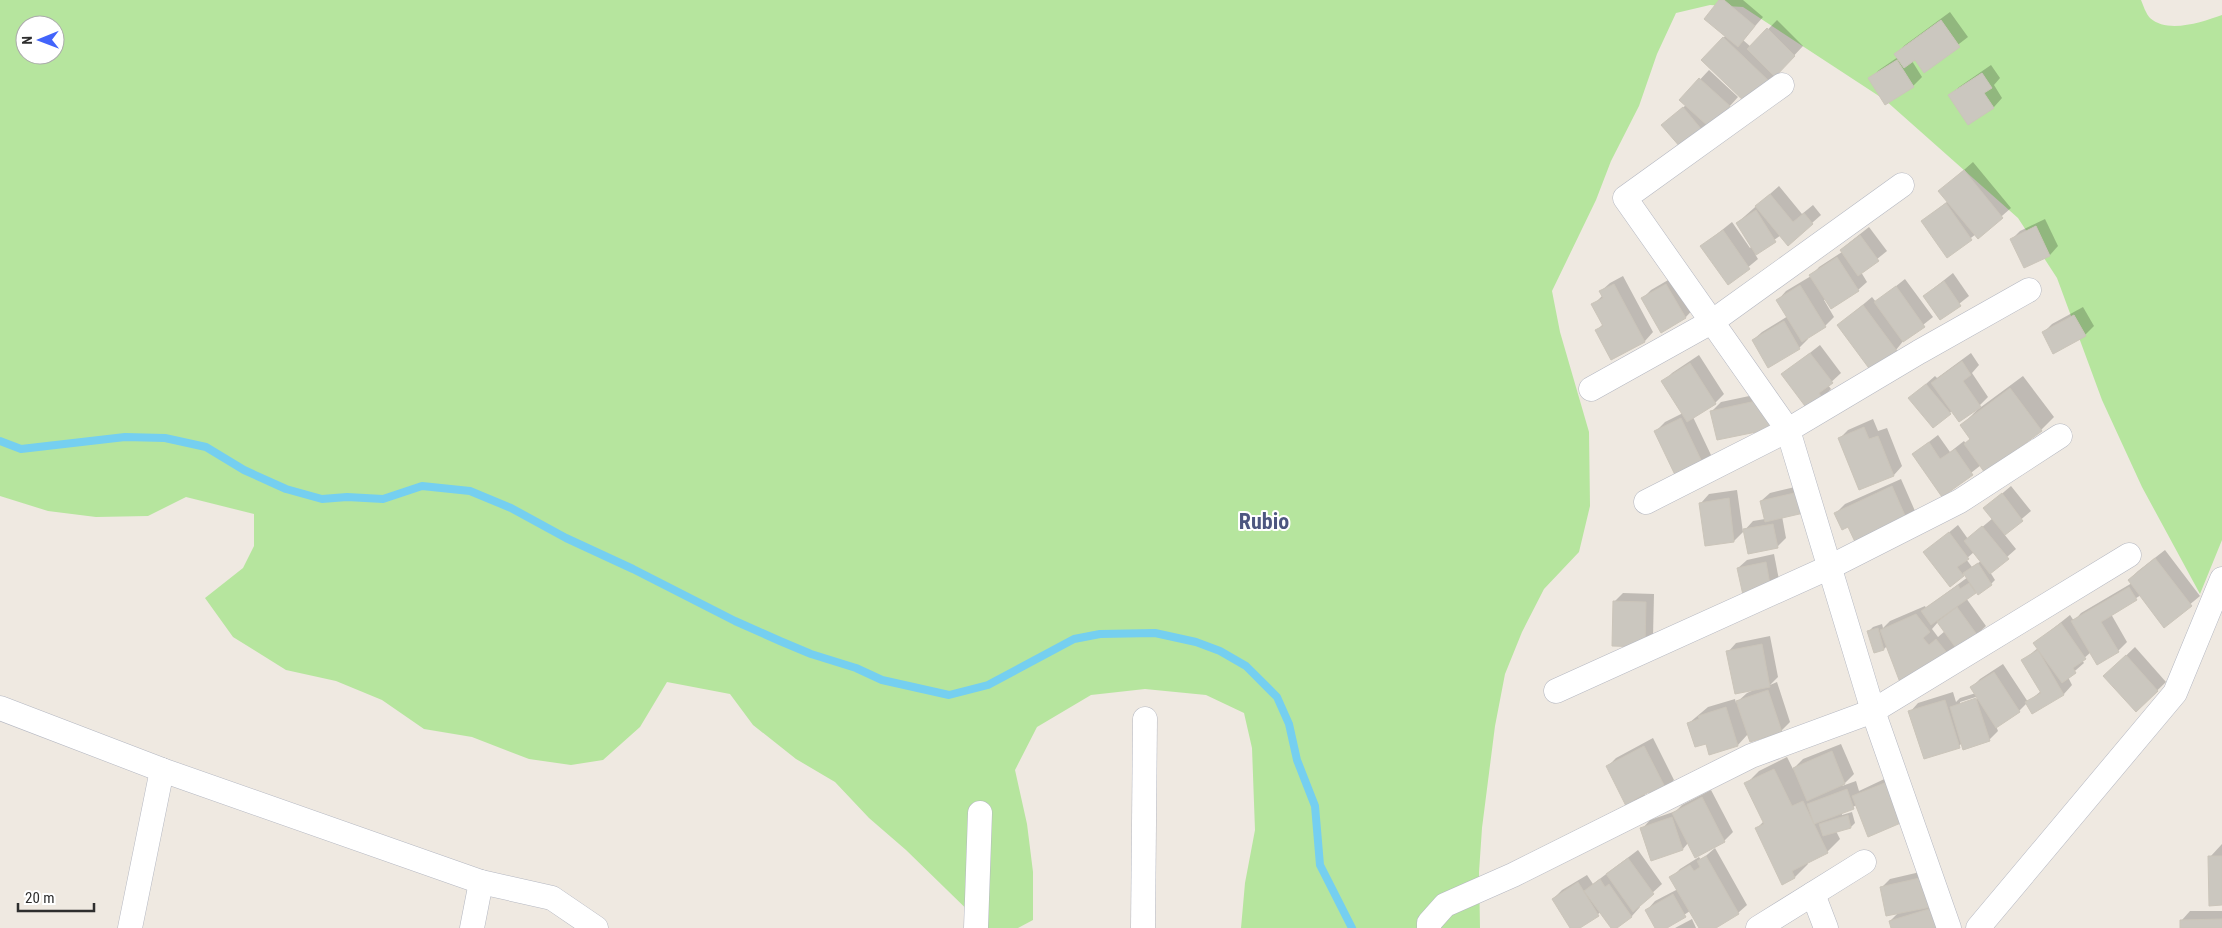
<svg xmlns="http://www.w3.org/2000/svg" width="2222" height="928" font-family="'Roboto Condensed',sans-serif">
	<rect width="100%" height="100%" fill="#efe9e1"/>
	<!-- green -->
	<path fill="#b6e59e" fill-rule="evenodd" d="M0 0H2141C2143 5 2146 14 2150 18 2168 34 2202 22 2222 15V540L2200 594 2142 487 2102 400 2057 278 2018 218 1885 100 1743 7 1710 5 1676 13 1657 54 1639 106 1611 161 1596 200 1552 291 1560 332 1589 432 1590 506 1579 552 1544 589 1522 632 1505 674 1495 726 1482 828 1479 872 1480 928H1241L1245 883 1255 830 1252 748 1244 713 1206 695 1145 689 1091 695 1037 727 1015 770 1027 824 1033 872V920L1018 928H986L906 850 869 818 835 782 796 759 753 725 730 694 667 682 640 727 603 760 571 765 529 759 472 737 424 729 382 700 336 681 286 670 233 637 205 598 243 568 254 546V514L186 497 148 516 96 517 48 511 0 496ZM25 25H55V55H25Z"/>
	<!-- shadow -->
	<g fill="#0003" fill-rule="evenodd">
		<polygon points="1721,0 1743,0 1763,17 1743,40 1751,47 1777,20 1803,46 1757,95 1703,60 1726,35"/>
		<polygon points="1950,12 1968,37 1924,71 1915,58 1912,61 1922,77 1913,86 1870,79 1879,70 1898,57 1896,54 1905,45"/>
		<polygon points="1991,65 2000,78 1994,85 2002,98 1994,107 1968,123 1950,95 1959,87"/>
		<polygon points="1709,70 1738,97 1719,118 1707,124 1701,129 1672,117 1686,105 1681,100"/>
		<polygon points="1973,162 2011,208 1978,237 1976,234 1948,256 1923,221 1948,201 1940,191"/>
		<polygon points="1779,186 1802,214 1813,205 1821,215 1812,223 1781,235 1755,254 1758,259 1729,283 1702,246 1732,222 1750,248 1752,246 1737,223"/>
		<polygon points="2045,219 2058,246 2050,255 2025,267 2012,239 2020,231"/>
		<polygon points="1869,227 1887,251 1861,272 1867,282 1858,290 1824,300 1834,317 1825,326 1807,337 1808,339 1799,348 1768,366 1753,340 1762,332 1788,316 1778,300 1786,291 1811,276 1819,267 1842,252 1841,250 1850,242"/>
		<polygon points="1953,273 1969,296 1940,319 1924,296"/>
		<polygon points="1623,276 1653,332 1645,341 1611,359 1597,330 1603,324 1593,305 1603,295 1601,291 1610,283"/>
		<polygon points="1675,276 1694,308 1686,317 1662,331 1643,298 1651,290"/>
		<polygon points="1905,279 1933,317 1904,340 1896,350 1839,325 1872,297 1876,302"/>
		<polygon points="2083,307 2094,326 2085,335 2043,333 2052,324"/>
		<polygon points="1820,345 1841,373 1828,385 1831,389 1822,398 1783,374"/>
		<polygon points="1971,353 1979,365 1972,373 1988,397 1978,407 1952,410 1950,413 1910,398 1935,376 1937,378"/>
		<polygon points="1699,355 1724,394 1715,403 1693,417 1711,455 1702,463 1656,431 1665,422 1683,413 1663,382 1672,373"/>
		<polygon points="2023,376 2054,417 2041,430 1981,465 1942,496 1913,454 1938,435 1950,452 1964,441 1966,444 1971,438 1962,425 1977,410"/>
		<polygon points="1773,391 1770,428 1712,411 1721,402"/>
		<polygon points="1873,419 1878,431 1887,428 1902,466 1894,475 1859,489 1839,439 1848,430"/>
		<polygon points="1901,479 1915,511 1907,519 1849,526 1836,513 1845,504"/>
		<polygon points="1812,483 1782,516 1786,538 1777,547 1745,530 1734,541 1701,503 1709,494 1737,490 1743,532 1753,521 1765,519 1761,501 1770,493"/>
		<path d="M2011 486 2031 511 2004 534 2016 549 1990 572 1995 580 1991 584 1977 590 1966 598 1986 626 1952 658 1887 646 1884 649 1869 631 1873 627 1882 624 1883 628 1890 621 1925 606 1926 608 1968 577 1965 573 1963 575 1925 552 1958 525 1968 539 1993 518 1985 508ZM1974 552 1981 561 1972 567 1966 559ZM1938 622 1945 631 1938 637 1932 629Z"/>
		<path d="M2165 550 2200 596 2164 626 2141 595 2111 614 2127 642 2118 651 2097 663 2091 652 2082 660 2084 663 2068 677 2072 685 2064 694 2033 712 2027 703 2019 711 1996 726 1998 731 1989 740 1962 743 1959 746 1910 712 1918 703 1953 692 1956 702 1960 698 1976 693 1972 687 1980 679 2003 664 2028 702 2041 691 2023 660 2038 648 2035 643 2070 615 2074 621 2081 613 2132 583 2129 580 2138 571ZM1982 695 1983 697 1960 705V702Z"/>
		<polygon points="1774,554 1779,580 1771,589 1738,568 1747,560"/>
		<polygon points="1623,593 1654,594 1653,637 1644,646 1614,602"/>
		<polygon points="1770,636 1778,677 1770,685 1777,682 1790,722 1781,731 1748,734 1738,745 1710,754 1707,742 1689,723 1708,707 1735,699 1736,703 1747,693 1754,690 1728,652 1736,643"/>
		<polygon points="2135,647 2166,682 2136,711 2113,668"/>
		<polygon points="1653,738 1674,780 1666,788 1649,790 1644,793 1645,796 1636,804 1608,766 1616,758"/>
		<polygon points="1841,744 1854,774 1842,786 1856,781 1859,791 1895,774 1911,812 1857,805 1842,812 1842,815 1852,812 1855,823 1851,827 1836,831 1840,839 1827,852 1807,862 1808,864 1795,877 1783,883 1757,828 1764,821 1746,784 1759,771 1787,757 1793,769 1803,759"/>
		<polygon points="1711,790 1733,832 1724,841 1688,843 1683,849 1652,860 1642,829 1650,820 1676,811 1682,805"/>
		<polygon points="2222,844 2222,904 2210,857"/>
		<polygon points="1715,848 1747,905 1738,913 1714,928 1700,928 1690,911 1664,928 1657,928 1647,910 1655,901 1678,889 1671,878 1680,869 1699,857 1701,860"/>
		<polygon points="1638,850 1662,884 1639,905 1640,907 1632,916 1614,928 1612,928 1601,912 1578,928 1571,928 1553,899 1562,890 1587,875 1593,884"/>
		<polygon points="1933,869 1947,920 1892,928 1890,921 1899,912 1881,888 1890,879"/>
		<polygon points="2190,911 2222,911 2222,928 2182,928 2182,920"/>
		<polygon points="1692,919 1696,928 1675,928"/>
	</g>
	<g fill="none" stroke-linecap="round" stroke-linejoin="round">
		<!-- stream -->
		<polyline stroke="#75cff0" stroke-width="8" points="0,441 21,449 125,437 165,438 206,447 244,470 286,489 322,499 347,497 383,499 422,486 470,491 511,508 566,538 633,569 735,621 780,641 811,654 856,668 882,680 949,695 988,685 1074,639 1100,634 1155,633 1196,642 1220,651 1246,666 1277,697 1289,724 1297,760 1315,806 1320,865 1352,928"/>
	</g>
	<!-- building -->
	<g fill="#cbc7bf" stroke="#cbc5ba">
		<polygon points="1719,0 1724,0 1755,26 1738,47 1704,19"/>
		<polygon points="1941,20 1960,47 1924,73 1915,60 1904,68 1894,54"/>
		<polygon points="1767,28 1795,56 1775,77 1747,49"/>
		<polygon points="1723,37 1770,82 1748,105 1701,60"/>
		<polygon points="1897,60 1914,87 1885,105 1868,78"/>
		<polygon points="1982,73 1992,88 1984,93 1994,108 1968,125 1948,95"/>
		<polygon points="1699,78 1730,106 1710,128 1679,100"/>
		<polygon points="1683,107 1702,130 1681,148 1661,125"/>
		<polygon points="1964,170 2003,218 1978,239 1938,191"/>
		<polygon points="1770,194 1793,222 1804,213 1813,224 1788,246 1755,206"/>
		<polygon points="1946,203 1972,240 1947,258 1921,221"/>
		<polygon points="1756,210 1776,242 1756,255 1736,223"/>
		<polygon points="2036,226 2050,256 2024,268 2010,239"/>
		<polygon points="1723,230 1750,269 1728,285 1700,246"/>
		<polygon points="1860,235 1879,261 1858,276 1840,250"/>
		<polygon points="1837,257 1859,291 1831,309 1809,275"/>
		<polygon points="1944,281 1961,306 1940,320 1923,296"/>
		<polygon points="1614,284 1645,342 1611,360 1595,330 1603,326 1591,304 1603,298 1599,291"/>
		<polygon points="1666,284 1686,318 1661,333 1641,298"/>
		<polygon points="1800,285 1826,327 1802,342 1776,300"/>
		<polygon points="1896,286 1925,327 1903,342 1874,302"/>
		<polygon points="1863,305 1897,351 1871,371 1837,325"/>
		<polygon points="2074,315 2086,336 2053,354 2042,332"/>
		<polygon points="1784,321 1800,349 1768,368 1752,340"/>
		<polygon points="1810,353 1833,383 1819,393 1823,399 1808,410 1781,374"/>
		<polygon points="1962,361 1971,375 1963,381 1981,407 1959,422 1931,383"/>
		<polygon points="1690,363 1716,404 1687,422 1661,381"/>
		<polygon points="1926,384 1951,414 1933,428 1908,398"/>
		<polygon points="2010,388 2042,431 1985,473 1964,444 1970,439 1960,425"/>
		<polygon points="1765,399 1771,429 1717,440 1710,411"/>
		<polygon points="1681,418 1703,464 1676,477 1654,431"/>
		<polygon points="1864,427 1869,439 1878,436 1894,476 1859,490 1838,438"/>
		<polygon points="1929,442 1940,459 1955,449 1973,475 1942,497 1912,454"/>
		<polygon points="1892,486 1907,520 1856,544 1848,527 1842,530 1834,513"/>
		<polygon points="1803,491 1808,512 1765,522 1760,501"/>
		<polygon points="2002,493 2023,521 2005,535 1983,508"/>
		<polygon points="1729,498 1734,542 1705,546 1699,503"/>
		<polygon points="1773,524 1778,548 1748,554 1743,529"/>
		<polygon points="1982,526 2009,559 1990,574 1964,541"/>
		<polygon points="1949,532 1969,559 1957,567 1964,576 1950,587 1923,552"/>
		<polygon points="2155,558 2192,606 2164,628 2128,580"/>
		<polygon points="1766,562 1771,590 1743,595 1737,568"/>
		<polygon points="1978,563 1992,585 1978,595 1963,573"/>
		<polygon points="1969,583 1976,593 1931,625 1921,611 1958,585 1960,589"/>
		<polygon points="2129,587 2137,600 2101,622 2119,652 2097,665 2071,621"/>
		<polygon points="1613,601 1646,602 1645,647 1612,646"/>
		<polygon points="1957,607 1978,636 1958,651 1937,622"/>
		<polygon points="1916,614 1930,632 1923,638 1929,645 1936,639 1952,659 1901,685 1880,630"/>
		<polygon points="2061,623 2086,659 2073,668 2076,673 2062,683 2033,643"/>
		<polygon points="1878,628 1884,650 1874,653 1867,631"/>
		<polygon points="1762,644 1770,687 1735,694 1726,651"/>
		<polygon points="2038,650 2064,695 2032,714 2025,702 2041,693 2021,660"/>
		<polygon points="2126,655 2158,691 2136,712 2103,676"/>
		<polygon points="1994,672 2020,712 1996,728 1970,687"/>
		<polygon points="1768,690 1782,732 1750,742 1736,701"/>
		<polygon points="1976,698 1990,741 1963,750 1950,707"/>
		<polygon points="1945,700 1960,748 1924,759 1908,711"/>
		<polygon points="1726,707 1738,746 1709,755 1706,744 1695,747 1687,723 1699,719 1698,716"/>
		<polygon points="1644,746 1666,789 1652,797 1649,792 1634,800 1637,805 1628,810 1606,766"/>
		<polygon points="1832,751 1845,784 1807,801 1793,768"/>
		<polygon points="1774,769 1792,806 1803,801 1828,853 1792,871 1795,878 1782,885 1755,828 1764,824 1744,783"/>
		<polygon points="1887,782 1903,822 1868,837 1852,796"/>
		<polygon points="1847,789 1854,809 1814,824 1807,804"/>
		<polygon points="1702,797 1725,842 1695,858 1672,813"/>
		<polygon points="1848,815 1851,828 1823,836 1819,824"/>
		<polygon points="1672,817 1683,850 1651,861 1640,828"/>
		<polygon points="1706,856 1739,914 1716,928 1699,928 1669,877 1690,865 1694,871 1700,867 1697,861"/>
		<polygon points="2208,856 2222,856 2222,905 2209,906"/>
		<polygon points="1628,858 1654,894 1633,912 1606,874"/>
		<polygon points="1924,877 1931,907 1886,916 1880,887"/>
		<polygon points="1600,879 1605,887 1609,884 1632,917 1617,928 1611,928 1584,891"/>
		<polygon points="1578,882 1599,916 1580,928 1570,928 1552,899"/>
		<polygon points="1673,894 1686,917 1667,928 1655,928 1645,910"/>
		<polygon points="1932,908 1938,928 1891,928 1889,921"/>
		<polygon points="2222,919 2222,928 2180,928 2180,920"/>
	</g>
	<g fill="none" stroke-linecap="round" stroke-linejoin="round">
		<!-- street casing -->
		<g stroke="#b4b7c1" stroke-width="25">
			<g id="street">
				<polyline points="1782,85 1625,198 1788,430 1873,711 1949,928"/>
				<polyline points="1591,389 1713,321 1902,185"/>
				<polyline points="1646,502 1788,430 1919,352 2029,290"/>
				<polyline points="1556,691 1830,567 1960,501 2060,436"/>
				<polyline points="0,708 162,770 481,882 552,898 596,928"/>
				<polyline points="1813,894 1826,928"/>
				<polyline points="130,928 162,770"/>
				<polyline points="472,928 481,882"/>
				<polyline points="976,928 980,813"/>
				<polyline points="1143,928 1145,719"/>
				<polyline points="1429,928 1429,923 1445,905 1513,875 1751,756 1873,711 2129,555"/>
				<polyline points="1758,928 1864,862"/>
				<polyline points="1978,928 2175,693 2222,579"/>
			</g>
		</g>
		<!-- street -->
		<use href="#street" stroke="#fff" stroke-width="24"/>
	</g>
	<g text-anchor="middle" dominant-baseline="central" stroke-width="4" stroke-linejoin="round" paint-order="stroke">
		<!-- town labels -->
		<g font-size="22" font-weight="bold" fill="#4d5680" stroke="#fff">
			<text x="1264" y="521">Rubio</text>
		</g>
	</g>
	<!-- north arrow -->
	<g transform="translate(40 40) rotate(269)"><circle r="24" fill="#ffffff" stroke="#ababab"/>
	<path d="M0-4L9 19L0 12L-9 19Z" fill="#4264fb"/>
	<text y="-8" font-size="14" font-weight="bold" text-anchor="middle" fill="#2e2e2e">N</text>
	</g>
	<!-- scale -->
	<path d="M18 903v8h76v-8" fill="none" stroke="#2e2e2e" stroke-width="2.5"/>
	<text x="25" y="903" font-size="15" fill="#2e2e2e" stroke="#ffffff" stroke-width="4" paint-order="stroke">20 m</text>
</svg>
